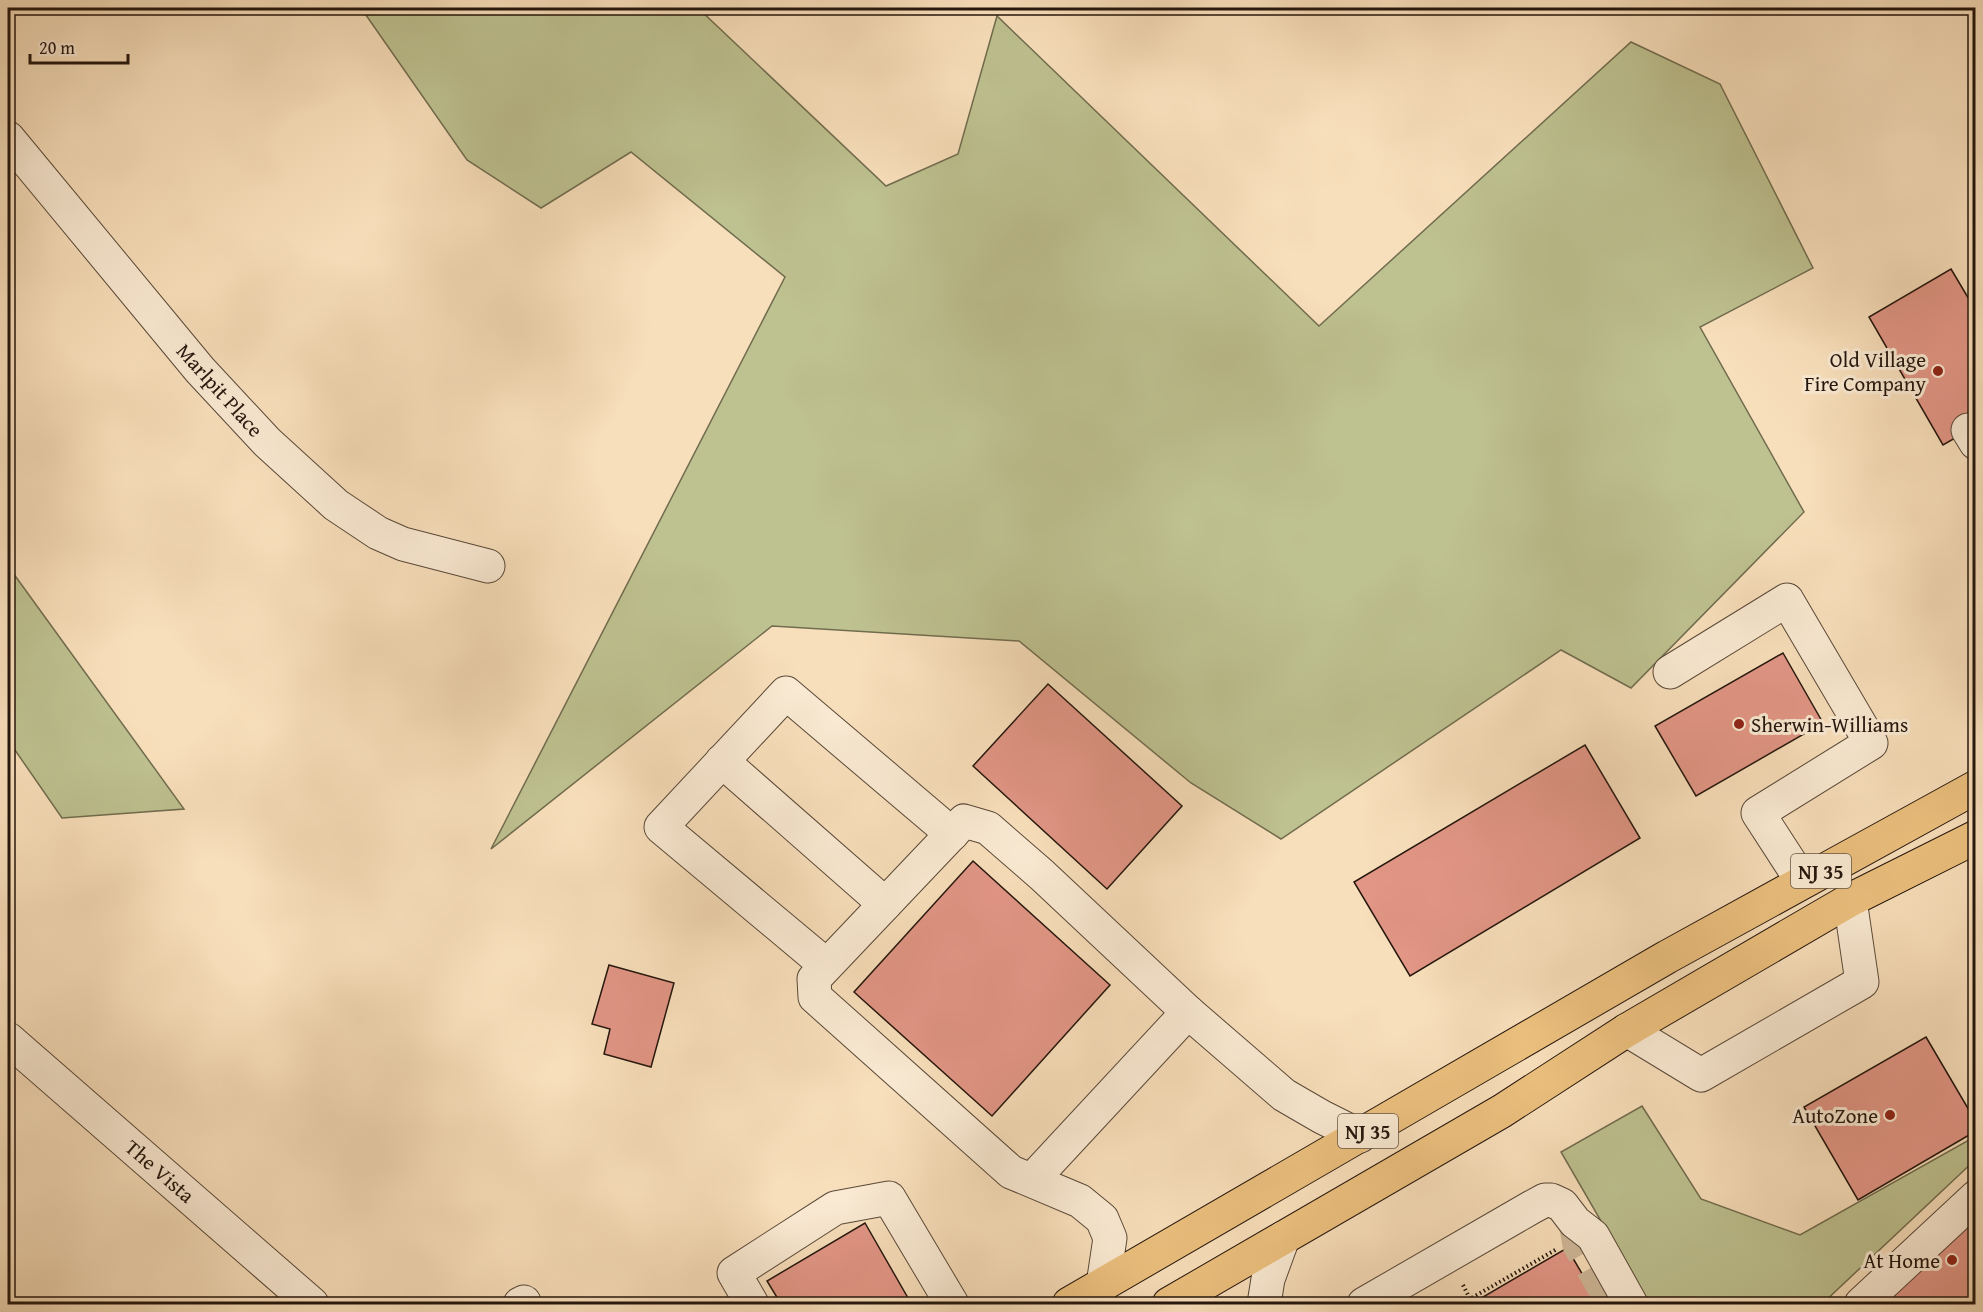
<svg xmlns="http://www.w3.org/2000/svg" width="1983" height="1312" font-family="'Gentium Book Plus',serif">
	<rect width="100%" height="100%" fill="#f8dfbb"/>
	<filter id="stains"><feTurbulence type="fractalNoise" baseFrequency=".00333" numOctaves="4"/><feColorMatrix values="0 0 0 0 .2 0 0 0 0 .09 0 0 0 0 .02 0 0 0 .5 -.17"/></filter>
	<radialGradient id="worn" r=".72"><stop offset=".6" stop-color="#630" stop-opacity="0"/><stop offset="1" stop-color="#630" stop-opacity=".3"/></radialGradient>
	<!-- green -->
	<g fill="#bec190" stroke="#716c4e" stroke-width="1.5">
		<polygon points="361,8 698,8 886,186 958,154 997,16 1319,326 1631,42 1720,84 1813,268 1700,327 1804,512 1631,688 1561,650 1281,839 1191,783 1019,641 772,626 491,849 785,277 631,152 541,208 467,160"/>
		<polygon points="8,566 184,809 62,818 8,740"/>
		<polygon points="1642,1106 1701,1199 1800,1235 1976,1136 1975,1160 1822,1304 1649,1304 1561,1152"/>
	</g>
	<!-- building -->
	<g fill="#e29686" stroke="#24160d" stroke-width="1.5">
		<polygon points="1951,269 1976,311 1976,426 1943,445 1869,317"/>
		<polygon points="1783,653 1823,723 1696,796 1655,726"/>
		<polygon points="1048,684 1182,806 1107,889 973,766"/>
		<polygon points="1585,745 1640,838 1410,976 1354,882"/>
		<polygon points="973,861 1110,985 992,1116 854,992"/>
		<polygon points="609,965 674,983 651,1067 604,1054 610,1029 592,1024"/>
		<polygon points="1926,1037 1976,1122 1976,1131 1858,1200 1804,1107"/>
		<polygon points="1976,1216 1976,1304 1883,1304"/>
		<polygon points="865,1223 908,1298 897,1304 781,1304 767,1281"/>
		<polygon points="1567,1248 1584,1277 1588,1275 1596,1289 1591,1291 1599,1304 1471,1304"/>
	</g>
	<g fill="none" stroke-linecap="round" stroke-linejoin="round">
		<!-- minor-tunnel -->
		<polyline stroke="#ceb798" stroke-width="33" stroke-dasharray="33 16" stroke-linecap="butt" points="1575,1222 1579,1245 1611,1300"/>
		<!-- minor casing -->
		<g stroke="#594838" stroke-width="35">
			<g id="minor">
				<polyline points="8,138 200,370 267,442 336,505 378,533 403,544 488,566"/>
				<polyline points="1968,430 1976,443"/>
				<polyline points="1670,672 1787,600 1871,743 1758,813 1802,881"/>
				<polyline points="722,761 885,904"/>
				<polyline points="826,965 661,827 786,693 952,834"/>
				<polyline points="1627,1030 1701,1075 1862,982 1850,900"/>
				<polyline points="8,1039 312,1304"/>
				<polyline points="1032,1180 1188,1012"/>
				<polyline points="1103,1285 1110,1238 1102,1219 1080,1201 1011,1172 815,997 814,979 964,821 988,828 1042,875 1188,1012 1284,1095 1322,1117 1360,1136"/>
				<polyline points="520,1304 524,1302"/>
				<polyline points="752,1304 734,1273 835,1208 889,1198 952,1304"/>
				<polyline points="1264,1304 1268,1279 1283,1238"/>
				<polyline points="1364,1304 1532,1207 1545,1200 1551,1200 1562,1205 1575,1222 1593,1236 1631,1304"/>
				<polyline points="1861,1304 1976,1197"/>
			</g>
		</g>
		<!-- highway casing -->
		<g stroke="#24160d" stroke-width="35">
			<g id="highway">
				<polyline points="1069,1304 1667,957 1976,787"/>
				<polyline points="1169,1304 1502,1111 1627,1030 1850,900 1976,837"/>
			</g>
		</g>
		<!-- path -->
		<polyline stroke="#24160d" stroke-width="4" stroke-dasharray="1.5 3" stroke-linecap="butt" points="1463,1285 1470,1299 1557,1249"/>
		<!-- minor -->
		<use href="#minor" stroke="#faead3" stroke-width="33"/>
		<!-- highway -->
		<use href="#highway" stroke="#ecc07e" stroke-width="33"/>
	</g>
	<!-- markers -->
	<g fill="#8f2418" stroke="#faead3" stroke-width="2">
		<circle cx="1938" cy="371" r="6"/>
		<circle cx="1739" cy="724" r="6"/>
		<circle cx="1890" cy="1115" r="6"/>
		<circle cx="1952" cy="1260" r="6"/>
	</g>
	<g text-anchor="middle" dominant-baseline="central" stroke-width="6" stroke-linejoin="round" paint-order="stroke">
		<!-- shield labels -->
		<g fill="#faead3" stroke="#645648" stroke-width="1.5">
			<rect x="1791" y="854" width="60" height="34" rx="4.5"/>
			<rect x="1338" y="1114" width="60" height="34" rx="4.5"/>
		</g>
		<g font-size="20" font-weight="bold" fill="#24160d">
			<text x="1821" y="871">NJ 35</text>
			<text x="1368" y="1131">NJ 35</text>
		</g>
		<!-- poi labels -->
		<g font-size="21" fill="#24160d" stroke="#faead3" text-anchor="end">
			<text x="1926" y="359">Old Village<tspan x="1926" dy="24">Fire Company</tspan></text>
			<text x="1751" y="724" text-anchor="start">Sherwin-Williams</text>
			<text x="1878" y="1115">AutoZone</text>
			<text x="1940" y="1260">At Home</text>
		</g>
		<!-- street labels -->
		<g font-size="21" fill="#24160d" stroke="#faead3">
			<text transform="translate(220 390) rotate(48)">Marlpit Place</text>
			<text transform="translate(160 1171) rotate(41)">The Vista</text>
		</g>
	</g>
	<!-- margin -->
	<rect width="1983" height="1312" fill="none" stroke="#f8dfbb" stroke-width="30"/>
	<rect x="9" y="9" width="1965" height="1294" fill="none" stroke="#24160d" stroke-width="3"/>
	<rect x="15" y="15" width="1953" height="1282" fill="none" stroke="#24160d" stroke-width="1.5"/>
	<!-- scale -->
	<path d="M30 54v9h98v-9" fill="none" stroke="#24160d" stroke-width="3"/>
	<text x="39" y="54" font-size="18" fill="#24160d" stroke="#faead3" stroke-width="4.5" paint-order="stroke">20 m</text>
	<rect width="100%" height="100%" filter="url(#stains)"/>
	<rect width="100%" height="100%" fill="url(#worn)"/>
</svg>
